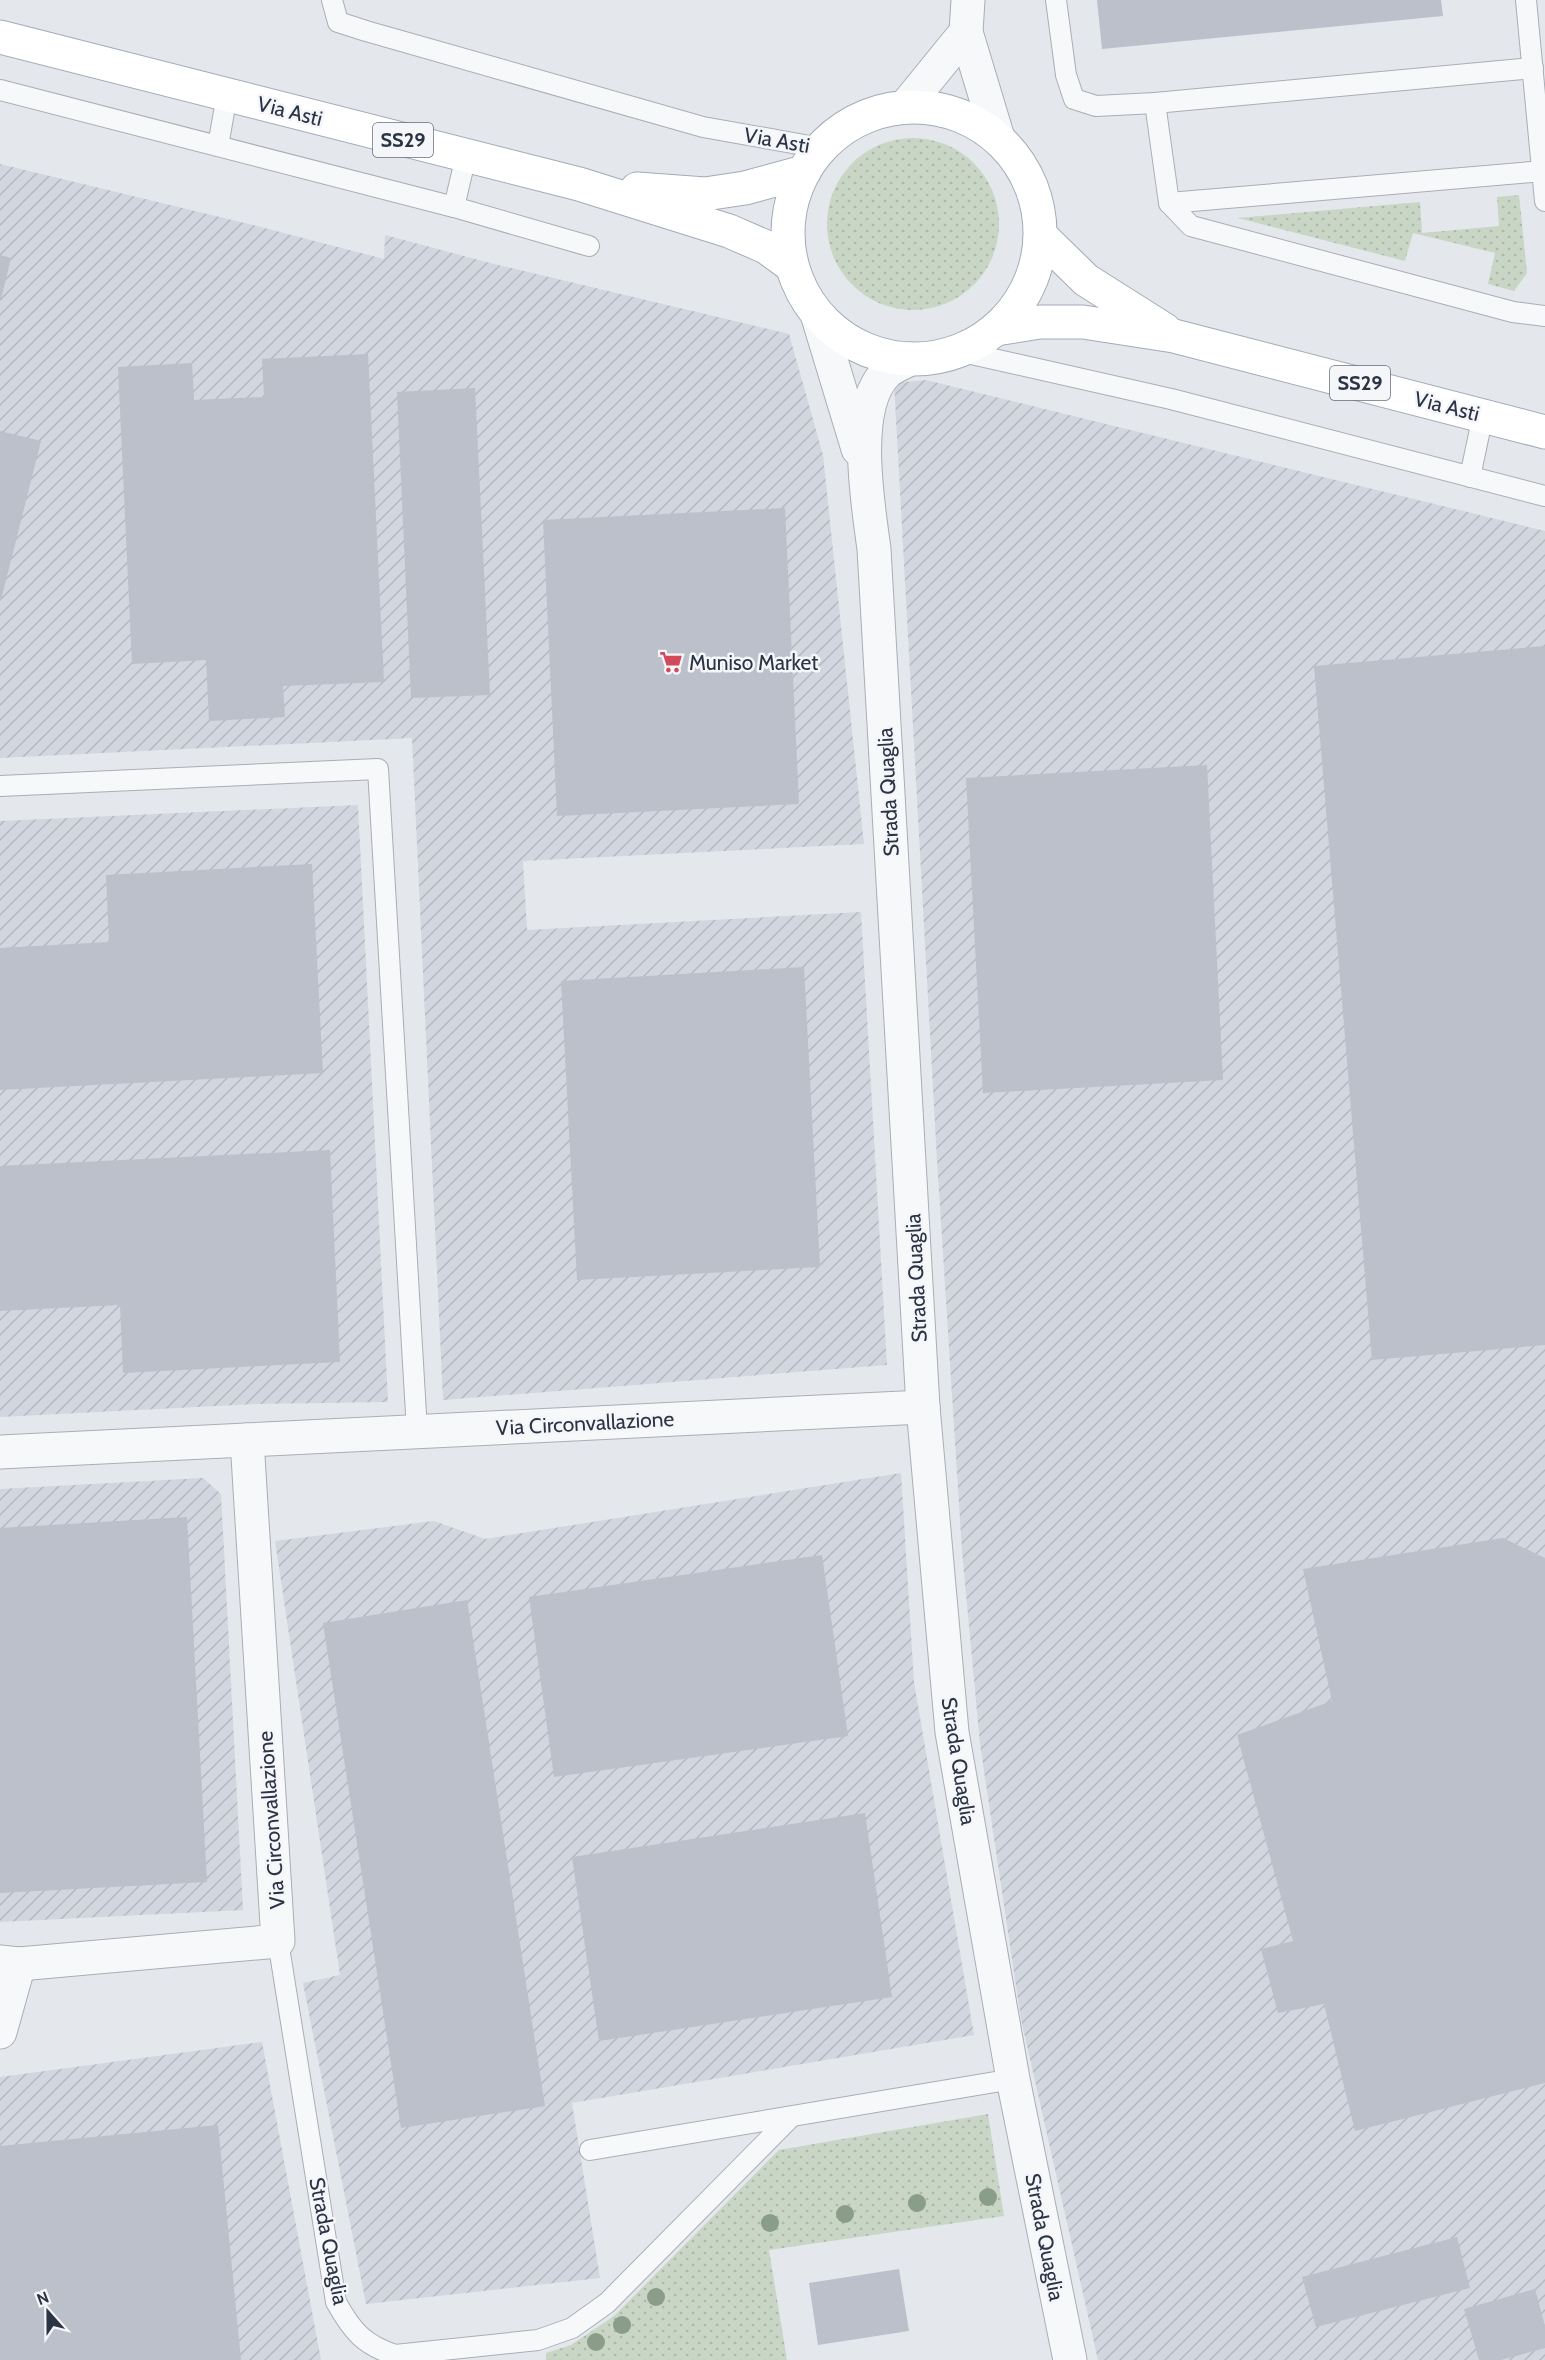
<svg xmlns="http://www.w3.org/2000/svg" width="1545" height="2360" font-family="Cabin,sans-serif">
	<defs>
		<pattern id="industrial-furrows" width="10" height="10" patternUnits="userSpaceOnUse" patternTransform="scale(1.5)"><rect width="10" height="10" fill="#d2d6de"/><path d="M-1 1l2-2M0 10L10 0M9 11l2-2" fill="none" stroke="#b4b8c0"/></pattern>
		<pattern id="grass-dots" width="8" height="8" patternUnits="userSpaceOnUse" patternTransform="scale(1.5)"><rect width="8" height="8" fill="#c9d6c5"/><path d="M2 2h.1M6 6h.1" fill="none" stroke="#adb8ab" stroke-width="1.8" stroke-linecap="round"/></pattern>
	</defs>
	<rect width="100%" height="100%" fill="#e4e7ec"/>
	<!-- industrial -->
	<g fill="url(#industrial-furrows)">
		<polygon points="0,164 253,225 384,259 385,235 494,264 789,334 823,455 864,844 523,861 527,930 861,912 887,1365 443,1400 412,738 0,758"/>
		<polygon points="926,380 1545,531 1545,2360 1098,2360 1021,2019 980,1744 962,1551 937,1160 894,383"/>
		<polygon points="358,805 388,1402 258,1404 0,1417 0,821"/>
		<polygon points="901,1473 914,1682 974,2035 572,2103 600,2278 366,2304 303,1983 340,1975 275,1541 434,1521 485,1539"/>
		<polygon points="203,1478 221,1494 243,1910 0,1922 0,1489"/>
		<polygon points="262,2042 321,2360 0,2360 0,2077"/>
	</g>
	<!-- grass -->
	<g fill="url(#grass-dots)">
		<circle cx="913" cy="224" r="86"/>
		<polygon points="1519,195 1527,273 1514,291 1488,284 1495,253 1413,233 1405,261 1238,218 1420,202 1422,233 1499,226 1497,197"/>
		<polygon points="988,2114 1004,2216 769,2250 787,2360 546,2360 546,2353 571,2345 614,2316 779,2150"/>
	</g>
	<!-- building -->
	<g fill="#bbc0ca">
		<polygon points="1097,0 1441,0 1443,16 1102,49"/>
		<polygon points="0,255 11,258 1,299 0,299"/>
		<polygon points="368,354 384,682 283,686 285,717 209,721 206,660 132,664 118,367 192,363 194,400 264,397 262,359"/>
		<polygon points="475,388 490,695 411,698 397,392"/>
		<polygon points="0,431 41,441 1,600 0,600"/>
		<polygon points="785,508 799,804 557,816 543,520"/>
		<polygon points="1545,646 1545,1345 1372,1360 1314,666"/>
		<polygon points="1207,765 1223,1080 983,1093 966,778"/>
		<polygon points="312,864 323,1073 0,1090 0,948 109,942 106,875"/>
		<polygon points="804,967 820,1267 577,1280 561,981"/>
		<polygon points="330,1150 340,1362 123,1373 120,1305 0,1311 0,1166"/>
		<polygon points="187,1517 207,1882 0,1893 0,1528"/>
		<polygon points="1503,1538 1545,1558 1545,2083 1355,2131 1324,2004 1278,2013 1261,1949 1293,1941 1237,1735 1332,1701 1303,1569"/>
		<polygon points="822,1555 848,1736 554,1777 529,1597"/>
		<polygon points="467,1600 545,2106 401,2128 323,1623"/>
		<polygon points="865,1813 892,1997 599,2041 572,1857"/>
		<polygon points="218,2125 241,2360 0,2360 0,2146"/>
		<polygon points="1457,2237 1470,2288 1316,2327 1302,2277"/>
		<polygon points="899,2269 909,2331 818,2345 809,2283"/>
		<polygon points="1535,2289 1545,2326 1545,2348 1501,2360 1479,2360 1464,2309"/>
	</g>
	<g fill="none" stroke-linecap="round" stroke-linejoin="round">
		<!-- lane casing -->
		<g stroke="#a9aeb7" stroke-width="22">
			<g id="lane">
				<polyline points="332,0 338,22 366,31 703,127 821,148"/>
				<polyline points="1056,0 1066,75 1074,99 1096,106 1155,103 1533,68"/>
				<polyline points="1526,0 1545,201"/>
				<polyline points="0,90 454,207 466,156"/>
				<polyline points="1155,103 1169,203 1191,226 1513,312 1545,316"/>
				<polyline points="218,146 227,95"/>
				<polyline points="1169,203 1543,171"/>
				<polyline points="454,207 589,246"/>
				<polyline points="958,351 1171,399 1545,496"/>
				<polyline points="1470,477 1483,415"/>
				<polyline points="0,786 378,769 417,1431"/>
				<path d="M278 1941 336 2302C352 2331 364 2345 395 2355L538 2340 572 2328 607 2303 791 2117"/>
				<polyline points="590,2150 1013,2079"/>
			</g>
		</g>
		<!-- street casing -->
		<g stroke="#a9aeb7" stroke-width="35">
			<g id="street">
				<polyline points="968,0 966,32 998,138"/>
				<polyline points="905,107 966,32"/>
				<polyline points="817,314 858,449"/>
				<path d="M910 359C903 363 892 367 886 373 851 408 868 504 874 549L923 1407 952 1732 1013 2079 1070 2360"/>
				<polyline points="0,1452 923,1407"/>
				<polyline points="0,1962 19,1964 0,2032"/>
				<polyline points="19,1964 278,1941 247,1440"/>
			</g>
		</g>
		<!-- primary casing -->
		<g stroke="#a3abb8" stroke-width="35">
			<g id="primary">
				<polyline points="0,37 579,184 729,231 766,247 792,266"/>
				<circle cx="914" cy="233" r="126"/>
				<polyline points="637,189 705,194 745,188 804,172"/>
				<polyline points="1041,236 1086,280 1165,330"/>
				<polyline points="996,329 1040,322 1083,322 1174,336 1545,432"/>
			</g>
		</g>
		<!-- lane -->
		<use href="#lane" stroke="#f7f8fa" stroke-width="20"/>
		<!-- street -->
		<use href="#street" stroke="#f7f8fa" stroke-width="33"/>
		<!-- primary -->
		<use href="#primary" stroke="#fff" stroke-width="33"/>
	</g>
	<!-- trees -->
	<g fill="#899d89">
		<circle cx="988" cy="2197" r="9"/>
		<circle cx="917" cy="2203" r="9"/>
		<circle cx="845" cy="2214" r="9"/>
		<circle cx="770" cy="2223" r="9"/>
		<circle cx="656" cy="2297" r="9"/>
		<circle cx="622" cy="2325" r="9"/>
		<circle cx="596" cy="2342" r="9"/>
	</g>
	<!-- icons -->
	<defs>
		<g id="supermarket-bare" transform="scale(1.8)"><path d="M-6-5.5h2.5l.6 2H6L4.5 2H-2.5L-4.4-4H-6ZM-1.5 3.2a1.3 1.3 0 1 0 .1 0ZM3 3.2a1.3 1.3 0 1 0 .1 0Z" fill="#d1495b" stroke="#f4f6f9" stroke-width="2.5" paint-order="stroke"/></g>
	</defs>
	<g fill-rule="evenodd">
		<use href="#supermarket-bare" x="671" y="662"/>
	</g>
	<g text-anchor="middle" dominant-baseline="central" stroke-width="5" stroke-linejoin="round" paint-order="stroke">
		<!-- shield labels -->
		<g fill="#f4f6f9" stroke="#676e7b" stroke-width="1.5">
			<rect x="373" y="123" width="60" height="34" rx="4.5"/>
			<rect x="1330" y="366" width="60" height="34" rx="4.5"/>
		</g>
		<g font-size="20" font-weight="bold" fill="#2b3445">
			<text x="403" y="140">SS29</text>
			<text x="1360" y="383">SS29</text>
		</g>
		<!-- street labels -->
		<g font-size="21" fill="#2b3445" stroke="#f4f6f9">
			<text transform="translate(290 111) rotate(14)">Via Asti</text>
			<text transform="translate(777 140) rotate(10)">Via Asti</text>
			<text transform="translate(1447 406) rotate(14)">Via Asti</text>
			<text transform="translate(888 792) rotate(-93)">Strada Quaglia</text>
			<text transform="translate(916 1278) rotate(-93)">Strada Quaglia</text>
			<text transform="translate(585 1423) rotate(-3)">Via Circonvallazione</text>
			<text transform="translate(959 1761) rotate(81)">Strada Quaglia</text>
			<text transform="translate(271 1820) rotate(-94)">Via Circonvallazione</text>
			<text transform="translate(1045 2237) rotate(79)">Strada Quaglia</text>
			<text transform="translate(329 2241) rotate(79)">Strada Quaglia</text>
		</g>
		<!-- poi labels -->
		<g font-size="21" fill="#2b3445" stroke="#f4f6f9" text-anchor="start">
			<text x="689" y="662">Muniso Market</text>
		</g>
	</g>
	<!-- north arrow -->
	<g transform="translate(48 2312) rotate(339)" stroke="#f4f6f9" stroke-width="4.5" paint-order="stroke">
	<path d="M0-4.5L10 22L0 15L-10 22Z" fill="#2b3445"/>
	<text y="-9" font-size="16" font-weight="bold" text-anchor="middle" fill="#2b3445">N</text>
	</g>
</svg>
